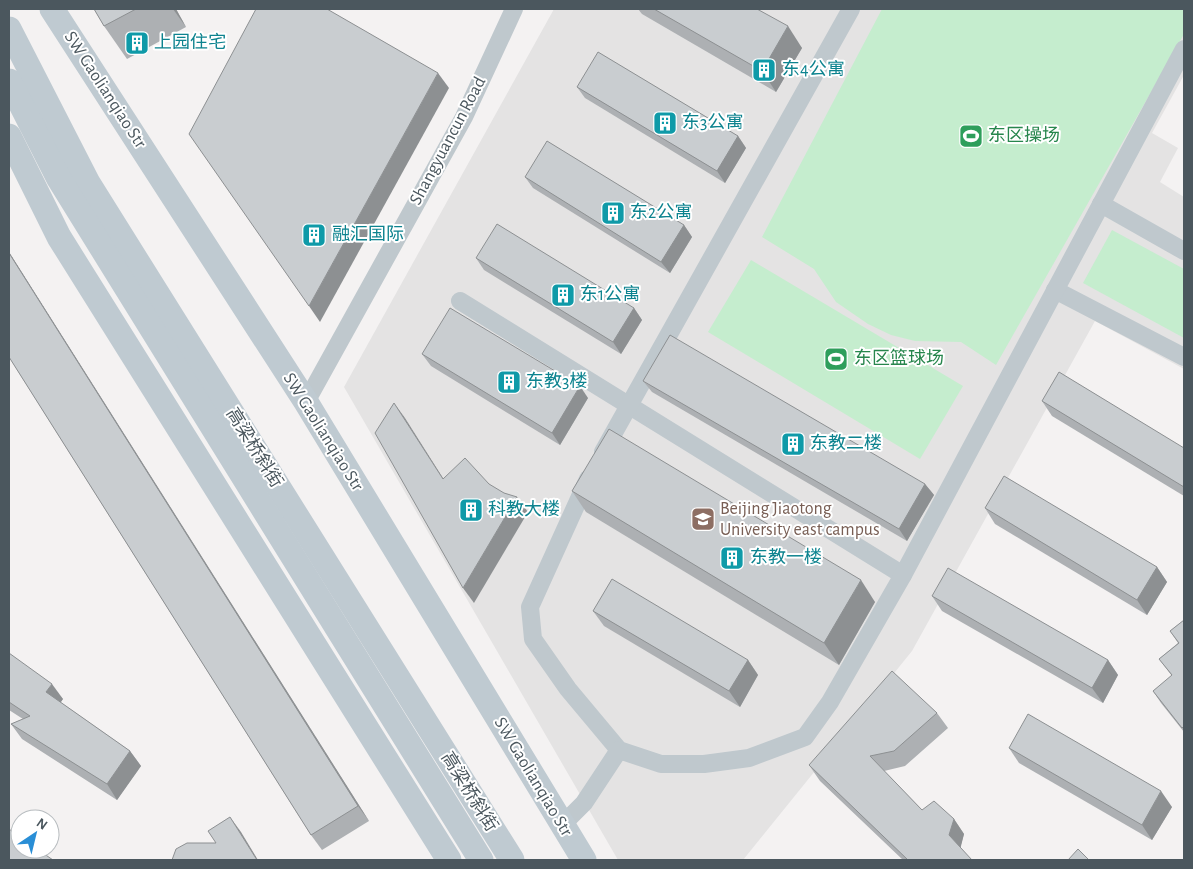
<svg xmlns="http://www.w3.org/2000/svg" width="1193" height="869" font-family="'Alegreya Sans','Noto Sans SC',sans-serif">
	<rect width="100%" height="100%" fill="#f4f2f2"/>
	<!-- education -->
	<polygon fill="#e4e3e3" points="554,9 1184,9 1184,75 1152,133 1178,148 1160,182 1184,197 1184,369 1095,321 912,651 743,860 618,860 344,387"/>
	<!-- green -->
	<g fill="#c5edce">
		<polygon points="882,9 1184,9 1184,34 996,365 961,342 915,341 891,335 868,324 836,302 814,269 762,237"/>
		<polygon points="1112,230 1184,269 1184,338 1083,283"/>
		<polygon points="751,260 963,386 920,459 708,332"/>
	</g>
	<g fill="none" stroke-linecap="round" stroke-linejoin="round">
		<!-- street -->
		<g stroke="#bfc8cd" stroke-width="18">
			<polyline points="1101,204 1184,251"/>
			<polyline points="1055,290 1184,357"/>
			<polyline points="460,301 903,575"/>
			<polyline points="306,402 464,117 514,9"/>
			<polyline points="603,452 851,9"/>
			<polyline points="588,479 530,607 533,639 568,689 619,750 661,764 704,764 749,758 805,737 830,702 903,575 1184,49"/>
			<polyline points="562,825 584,803 619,750"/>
		</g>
		<!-- secondary -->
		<g stroke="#bfcad1" stroke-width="25">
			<polyline points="52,9 306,402 584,860"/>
			<polyline points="9,29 88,183 512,860"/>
			<polyline points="9,81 59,179 481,860"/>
			<polyline points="9,136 59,237 449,860"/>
		</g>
	</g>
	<!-- wall -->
	<g fill="#adb0b3">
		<polygon points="94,9 176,9 186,27 127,59 104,26"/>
		<polygon points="638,9 757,9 802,48 776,92 642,14"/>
		<polygon points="577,87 738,136 746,148 725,183 585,98"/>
		<polygon points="525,177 684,225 692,237 670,273 533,188"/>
		<polygon points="9,252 369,821 322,850 311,835 9,357"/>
		<polygon points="476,258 634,308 642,320 621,354 484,270"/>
		<polygon points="422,354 588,398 560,445 431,366"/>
		<polygon points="643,381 925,484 934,495 907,541 652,392"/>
		<polygon points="1042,401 1184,448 1184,496 1052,416"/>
		<polygon points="572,491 875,602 839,665 586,512"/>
		<polygon points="985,508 1157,567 1167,582 1147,615 995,524"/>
		<polygon points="932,596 1108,660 1118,675 1103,703 942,611"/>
		<polygon points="593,611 748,660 758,675 740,707 604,626"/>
		<polygon points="1184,620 1184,732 1161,703 1153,691 1172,676 1159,659 1178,643 1170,631"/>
		<polygon points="9,653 63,699 60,702 130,751 141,766 117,800 22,739 11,724 23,719 9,710"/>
		<polygon points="937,713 948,728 905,766 884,771 922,810 954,819 964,834 960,848 972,860 903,860 820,781 809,765"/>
		<polygon points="1009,748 1172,807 1152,840 1019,763"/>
	</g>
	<!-- shaded-wall -->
	<g fill="#8d9092">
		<polygon points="173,9 176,9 186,27"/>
		<polygon points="788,26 802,48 776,92 762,71"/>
		<polygon points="438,73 449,88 320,322 309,306"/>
		<polygon points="738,136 746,148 725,183 717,171"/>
		<polygon points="684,225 692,237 670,273 661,262"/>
		<polygon points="9,252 369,821 358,806 9,253"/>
		<polygon points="634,308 642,320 621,354 613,342"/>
		<polygon points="580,386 588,398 560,445 552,433"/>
		<polygon points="394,403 405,418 453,494 443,479"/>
		<polygon points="925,484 934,495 907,541 899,529"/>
		<polygon points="517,497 528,512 474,603 463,588"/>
		<polygon points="1157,567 1167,582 1147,615 1137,600"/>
		<polygon points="861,580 875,602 839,665 824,643"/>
		<polygon points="748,660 758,675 740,707 729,691"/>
		<polygon points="1108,660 1118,675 1103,703 1092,688"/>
		<polygon points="52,684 63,699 57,708 46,692"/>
		<polygon points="130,751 141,766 117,800 107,784"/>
		<polygon points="1161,791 1172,807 1152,840 1142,825"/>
		<polygon points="230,817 241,832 258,860 257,860"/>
		<polygon points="954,819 964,834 960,850 949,835"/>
	</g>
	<!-- building -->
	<g fill="#c9cdd0" stroke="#8d9092">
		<polygon points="94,9 136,9 104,26"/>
		<polygon points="256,9 327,9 438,73 309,306 189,134"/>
		<polygon points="654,9 757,9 788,26 762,71"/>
		<polygon points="598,52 738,136 717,171 577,87"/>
		<polygon points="547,141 684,225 661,262 525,177"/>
		<polygon points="497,224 634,308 613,342 476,258"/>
		<polygon points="9,253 358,806 311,835 9,357"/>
		<polygon points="450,308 580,386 552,433 422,354"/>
		<polygon points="670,335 925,484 899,529 643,381"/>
		<polygon points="1059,372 1184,448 1184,487 1042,401"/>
		<polygon points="394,403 443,479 465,458 489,484 504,493 517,497 463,588 375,433"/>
		<polygon points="609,429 861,580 824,643 572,491"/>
		<polygon points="1004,476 1157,567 1137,600 985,508"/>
		<polygon points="948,568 1108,660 1092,688 932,596"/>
		<polygon points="612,579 748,660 729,691 593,611"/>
		<polygon points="1184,620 1184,726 1182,728 1153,691 1172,675 1159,659 1179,643 1170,631"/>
		<polygon points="9,653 52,684 46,692 130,751 107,784 11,724 30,716 9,702"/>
		<polygon points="892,671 937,713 894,751 870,756 922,810 934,801 954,819 949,835 972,860 908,860 809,765"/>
		<polygon points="1028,714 1161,791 1142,825 1009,748"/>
		<polygon points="230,817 257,860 172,860 176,849 187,843 216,843 208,831"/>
		<polygon points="9,829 20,837 20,849 37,849 53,860 9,860"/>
		<polygon points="1078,849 1089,860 1068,860"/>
	</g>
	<!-- icons -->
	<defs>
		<g id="building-square" transform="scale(1.25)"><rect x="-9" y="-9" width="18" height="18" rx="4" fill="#0f9aa8" stroke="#fff"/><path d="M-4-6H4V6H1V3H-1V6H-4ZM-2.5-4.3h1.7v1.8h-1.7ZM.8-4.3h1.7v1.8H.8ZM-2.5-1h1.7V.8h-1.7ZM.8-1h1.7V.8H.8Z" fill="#fff"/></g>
		<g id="stadium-square" transform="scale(1.25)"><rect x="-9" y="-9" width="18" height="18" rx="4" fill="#2e9e5b" stroke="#fff"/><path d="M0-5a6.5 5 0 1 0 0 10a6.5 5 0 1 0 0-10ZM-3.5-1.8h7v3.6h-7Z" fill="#fff"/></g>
		<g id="university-square" transform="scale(1.25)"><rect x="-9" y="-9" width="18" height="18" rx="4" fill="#8d6e63" stroke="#fff"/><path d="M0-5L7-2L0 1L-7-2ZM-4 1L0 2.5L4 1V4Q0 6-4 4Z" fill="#fff"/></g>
	</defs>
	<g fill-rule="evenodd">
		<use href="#building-square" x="137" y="43"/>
		<use href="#building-square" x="764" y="70"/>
		<use href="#building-square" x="665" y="123"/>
		<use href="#stadium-square" x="971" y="136"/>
		<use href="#building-square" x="613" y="213"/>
		<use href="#building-square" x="314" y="235"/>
		<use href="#building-square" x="563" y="295"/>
		<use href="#stadium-square" x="836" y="359"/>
		<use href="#building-square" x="509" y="382"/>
		<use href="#building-square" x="793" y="444"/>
		<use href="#building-square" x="471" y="510"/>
		<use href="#university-square" x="703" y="519"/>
		<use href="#building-square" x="732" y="558"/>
	</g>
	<g text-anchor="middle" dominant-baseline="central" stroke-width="4" stroke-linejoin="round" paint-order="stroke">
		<!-- culture labels -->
		<g font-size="18" fill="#0d838f" stroke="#fff" text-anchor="start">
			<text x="154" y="43">上园住宅</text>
			<text x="782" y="70">东4公寓</text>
			<text x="682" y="123">东3公寓</text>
			<text x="630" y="213">东2公寓</text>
			<text x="332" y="235">融汇国际</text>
			<text x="580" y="295">东1公寓</text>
			<text x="526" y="382">东教3楼</text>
			<text x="810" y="444">东教二楼</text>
			<text x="488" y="510">科教大楼</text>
			<text x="750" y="558">东教一楼</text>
		</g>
		<!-- street labels -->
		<g font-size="18" fill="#4b575e" stroke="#fff">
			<text transform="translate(105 90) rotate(57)">SW Gaolianqiao Str</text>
			<text transform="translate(448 141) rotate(-62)">Shangyuancun Road</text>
			<text transform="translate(323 432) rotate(58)">SW Gaolianqiao Str</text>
			<text transform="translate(254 448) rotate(58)">高梁桥斜街</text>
			<text transform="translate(533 777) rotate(59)">SW Gaolianqiao Str</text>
			<text transform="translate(469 792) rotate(58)">高梁桥斜街</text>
		</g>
		<!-- leisure labels -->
		<g font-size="18" fill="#27864d" stroke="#fff" text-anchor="start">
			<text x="988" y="136">东区操场</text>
			<text x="854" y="359">东区篮球场</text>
		</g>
		<!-- education labels -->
		<g font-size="18" fill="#785e54" stroke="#fff" text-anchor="start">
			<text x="720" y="509">Beijing Jiaotong<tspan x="720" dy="21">University east campus</tspan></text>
		</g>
	</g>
	<!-- border -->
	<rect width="1193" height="869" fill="none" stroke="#4b575e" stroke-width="20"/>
	<!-- north arrow -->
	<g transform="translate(35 834) rotate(35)"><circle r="24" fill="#ffffff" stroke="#b7bcbf"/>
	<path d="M0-4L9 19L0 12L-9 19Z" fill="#298ed6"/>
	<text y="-8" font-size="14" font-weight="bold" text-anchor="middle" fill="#4b575e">N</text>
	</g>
</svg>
